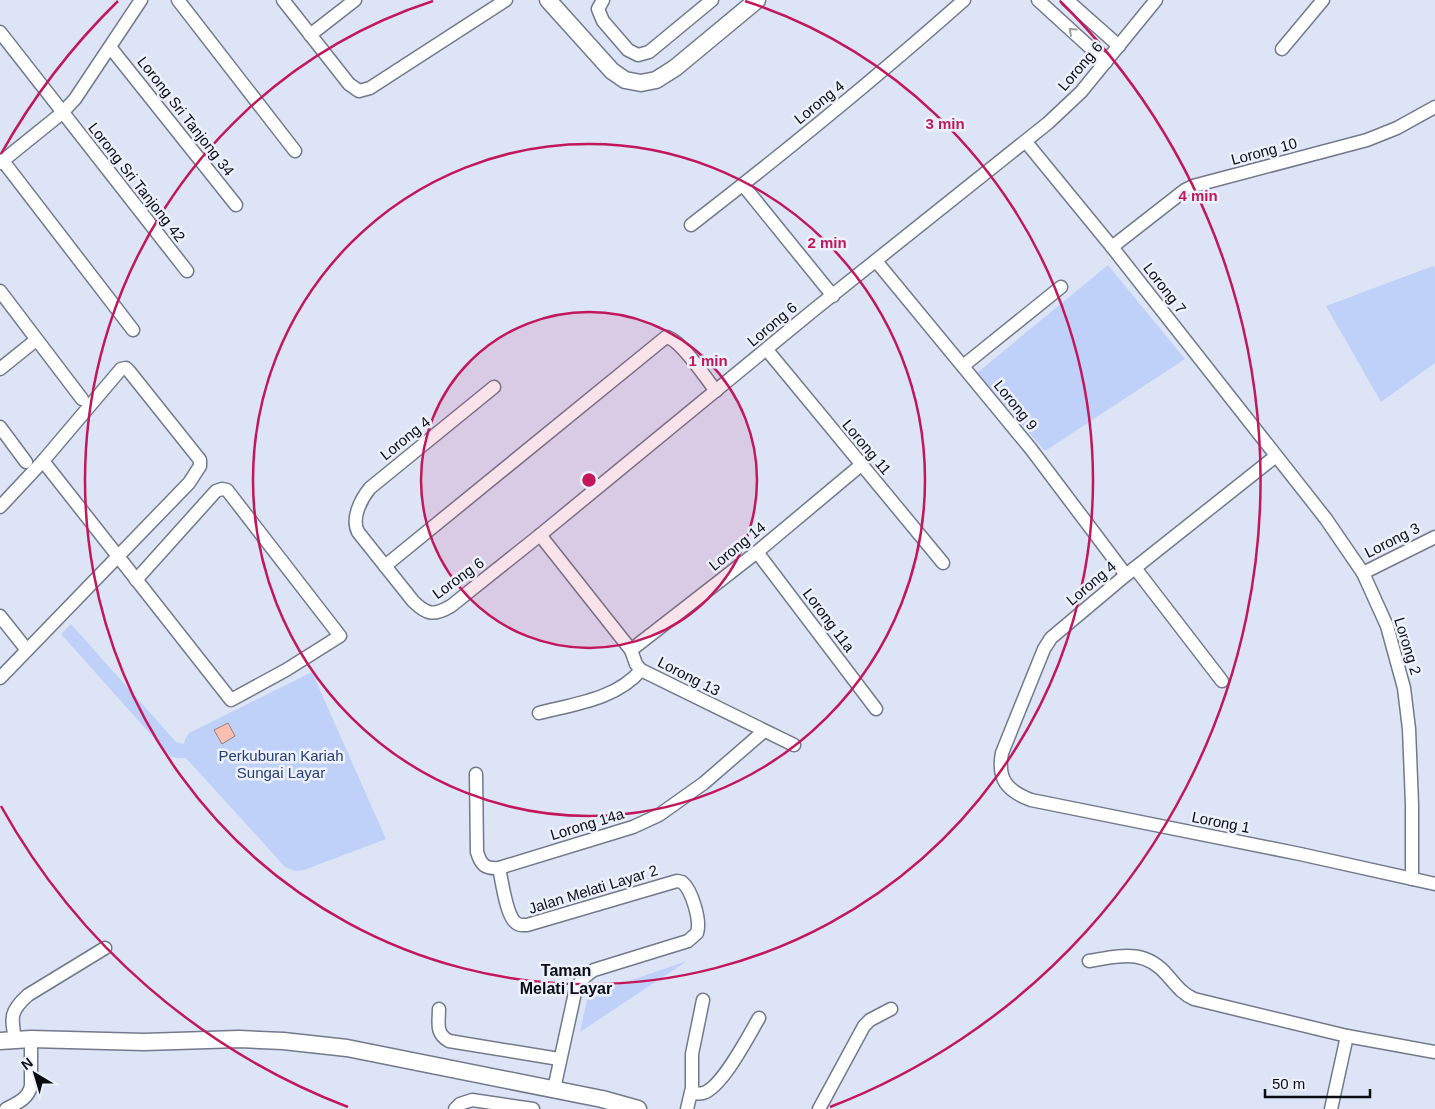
<svg xmlns="http://www.w3.org/2000/svg" width="1435" height="1109" font-family="Helvetica,sans-serif">
	<rect width="100%" height="100%" fill="#dce4f6"/>
	<!-- green -->
	<g fill="#bfd1f9">
		<polygon points="1108,265 1185,359 1045,451 977,373"/>
		<polygon points="1433,266 1435,269 1435,363 1381,402 1326,306"/>
		<polygon points="71,624 176,742 184,744 185,739 189,733 312,672 386,839 304,870 295,871 285,867 186,758 178,758 170,756 61,634"/>
		<polygon points="687,961 580,1032 588,995"/>
	</g>
	<!-- building -->
	<polygon fill="#fbbfb2" stroke="#937f7a" points="228,723 235,736 222,744 214,730"/>
	<g fill="none" stroke-linecap="round" stroke-linejoin="round">
		<!-- minor casing -->
		<g stroke="#72798a" stroke-width="15">
			<g id="minor">
				<polyline points="178,0 295,151"/>
				<polyline points="283,0 349,84 359,91 370,88 506,0"/>
				<polyline points="603,0 598,9 603,21 628,50 638,55 649,52 712,0"/>
				<polyline points="1038,0 1106,62"/>
				<polyline points="1067,0 1119,46"/>
				<polyline points="0,32 187,271"/>
				<polyline points="310,35 355,0"/>
				<polyline points="110,47 236,205"/>
				<polyline points="1282,49 1323,0"/>
				<polyline points="1026,142 1112,247 1326,519 1363,573 1387,626 1404,688 1409,729 1412,804 1412,879"/>
				<polyline points="3,161 133,330"/>
				<polyline points="0,163 62,113 75,99 141,0"/>
				<polyline points="743,185 833,296"/>
				<path d="M691 225C784 153 876 78 964 0"/>
				<polyline points="1112,247 1185,190 1193,186 1367,140 1397,128 1435,107"/>
				<polyline points="876,261 1031,449 1126,575"/>
				<polyline points="0,291 82,399"/>
				<polyline points="767,350 943,563"/>
				<polyline points="963,366 1061,287"/>
				<polyline points="0,369 36,340"/>
				<path d="M494 387 370 488C361 499 351 518 358 532L413 601C427 615 434 616 451 606L540 535 815 309 1048 123 1081 92 1156 0"/>
				<polyline points="0,427 26,462"/>
				<path d="M1276 456 1126 575 1051 638 1044 649 1002 753C997 779 1007 791 1031 800L1300 854 1435 884"/>
				<polyline points="43,461 231,700 286,670 340,636 227,490 222,489 216,491 136,580"/>
				<polyline points="0,507 43,461 121,369 126,368 129,371 200,460 200,466 189,483 0,678"/>
				<polyline points="540,535 631,650 636,664 641,670 794,745"/>
				<polyline points="757,552 876,709"/>
				<path d="M385 566 666 337C681 339 706 379 716 391"/>
				<polyline points="1135,568 1222,681"/>
				<polyline points="1363,573 1435,537"/>
				<polyline points="0,616 27,650"/>
				<polyline points="631,650 757,552 861,465"/>
				<path d="M539 713C574 704 617 699 641 670"/>
				<path d="M476 774 477 852C481 865 485 869 499 868L633 827 659 815 704 783 764 731"/>
				<path d="M499 868C502 881 506 914 515 922 519 926 522 925 527 925L677 881 682 882C692 890 701 921 697 933L688 941 594 970C586 975 581 980 576 988L554 1089"/>
				<path d="M1089 961C1120 956 1145 948 1168 976 1176 985 1182 994 1194 999L1347 1036 1435 1052"/>
				<path d="M439 1009C439 1023 435 1033 449 1041L559 1059"/>
				<path d="M15 1039C11 1017 10 1011 28 995L105 948"/>
				<path d="M691 1093C695 1093 699 1094 703 1093 722 1088 749 1035 759 1018"/>
				<path d="M6 1109C17 1103 28 1099 31 1086V1039"/>
				<polyline points="455,1109 460,1104 472,1100 533,1109"/>
				<polyline points="687,1109 692,1088 692,1054 703,1000"/>
				<polyline points="819,1109 864,1026 870,1020 891,1009"/>
				<polyline points="1331,1109 1347,1036"/>
			</g>
		</g>
		<!-- tertiary casing -->
		<g stroke="#72798a" stroke-width="19">
			<g id="tertiary">
				<polyline points="548,0 612,71 625,80 641,83 656,80 675,68 757,0"/>
				<polyline points="0,1041 31,1039 144,1042 239,1039 283,1041 347,1048 602,1099 638,1109"/>
			</g>
		</g>
		<!-- minor -->
		<use href="#minor" stroke="#fff" stroke-width="12"/>
		<!-- tertiary -->
		<use href="#tertiary" stroke="#fff" stroke-width="16"/>
	</g>
	<!-- one-way arrows -->
	<defs><path id="oneway-chevron" d="M-2-3.5L2.5 0L-2 3.5" fill="none" stroke-width="1.6" stroke-linecap="round" stroke-linejoin="round" transform="scale(1.25)"/></defs>
	<use stroke="#9d9ea0" href="#oneway-chevron" transform="translate(1072 31) rotate(-138)"/>
	<!-- distance rings -->
	<circle cx="589" cy="480" r="168" fill="#c2185b" fill-opacity=".12"/>
	<g fill="none" stroke="#c2185b" stroke-width="2.5">
		<circle cx="589" cy="480" r="168"/>
		<circle cx="589" cy="480" r="336"/>
		<path d="M745 1A504 504 0 1 1 433 1"/>
		<path d="M348 1107A672 672 0 0 1 1 806M1 154A672 672 0 0 1 118 1M1060 1A672 672 0 0 1 830 1107"/>
	</g>
	<g text-anchor="middle" dominant-baseline="central" stroke-width="5" stroke-linejoin="round" paint-order="stroke">
		<!-- street labels -->
		<g font-size="15" fill="#0a0c12" stroke="#ecf1fc">
			<text transform="translate(1080 66) rotate(-49)">Lorong 6</text>
			<text transform="translate(819 102) rotate(-39)">Lorong 4</text>
			<text transform="translate(186 116) rotate(52)">Lorong Sri Tanjong 34</text>
			<text transform="translate(1264 151) rotate(-15)">Lorong 10</text>
			<text transform="translate(137 182) rotate(52)">Lorong Sri Tanjong 42</text>
			<text transform="translate(1165 288) rotate(52)">Lorong 7</text>
			<text transform="translate(772 324) rotate(-40)">Lorong 6</text>
			<text transform="translate(1016 405) rotate(51)">Lorong 9</text>
			<text transform="translate(405 438) rotate(-39)">Lorong 4</text>
			<text transform="translate(867 447) rotate(50)">Lorong 11</text>
			<text transform="translate(1392 540) rotate(-27)">Lorong 3</text>
			<text transform="translate(737 546) rotate(-39)">Lorong 14</text>
			<text transform="translate(458 578) rotate(-36)">Lorong 6</text>
			<text transform="translate(1091 583) rotate(-40)">Lorong 4</text>
			<text transform="translate(829 620) rotate(53)">Lorong 11a</text>
			<text transform="translate(1408 646) rotate(73)">Lorong 2</text>
			<text transform="translate(689 676) rotate(27)">Lorong 13</text>
			<text transform="translate(1221 822) rotate(11)">Lorong 1</text>
			<text transform="translate(587 824) rotate(-17)">Lorong 14a</text>
			<text transform="translate(593 889) rotate(-17)">Jalan Melati Layar 2</text>
		</g>
		<!-- park labels -->
		<g font-size="15" fill="#283c75" stroke="#ecf1fc">
			<text x="281" y="755">Perkuburan Kariah<tspan x="281" dy="17">Sungai Layar</tspan></text>
		</g>
		<!-- neighbourhood labels -->
		<g font-size="16" font-weight="bold" fill="#0a0c12" stroke="#ecf1fc">
			<text x="566" y="970">Taman<tspan x="566" dy="18">Melati Layar</tspan></text>
		</g>
	</g>
	<circle cx="589" cy="480" r="8" fill="#c2185b" stroke="#ecf1fc" stroke-width="2.5"/>
	<g font-size="15" text-anchor="middle" font-weight="bold" fill="#c2185b" stroke="#ecf1fc" stroke-width="5" stroke-linejoin="round" paint-order="stroke">
		<text x="945" y="129">3 min</text>
		<text x="1198" y="201">4 min</text>
		<text x="827" y="248">2 min</text>
		<text x="708" y="366">1 min</text>
	</g>
	<!-- north arrow -->
	<g transform="translate(35 1074) rotate(322)" stroke="#ecf1fc" stroke-width="4" paint-order="stroke">
	<path d="M0-4L9 19L0 12L-9 19Z" fill="#0a0c12"/>
	<text y="-8" font-size="14" font-weight="bold" text-anchor="middle" fill="#0a0c12">N</text>
	</g>
	<!-- scale -->
	<path d="M1265 1089v8h105v-8" fill="none" stroke="#0a0c12" stroke-width="2.5"/>
	<text x="1272" y="1089" font-size="15" fill="#0a0c12" stroke="#ecf1fc" stroke-width="4" paint-order="stroke">50 m</text>
</svg>
